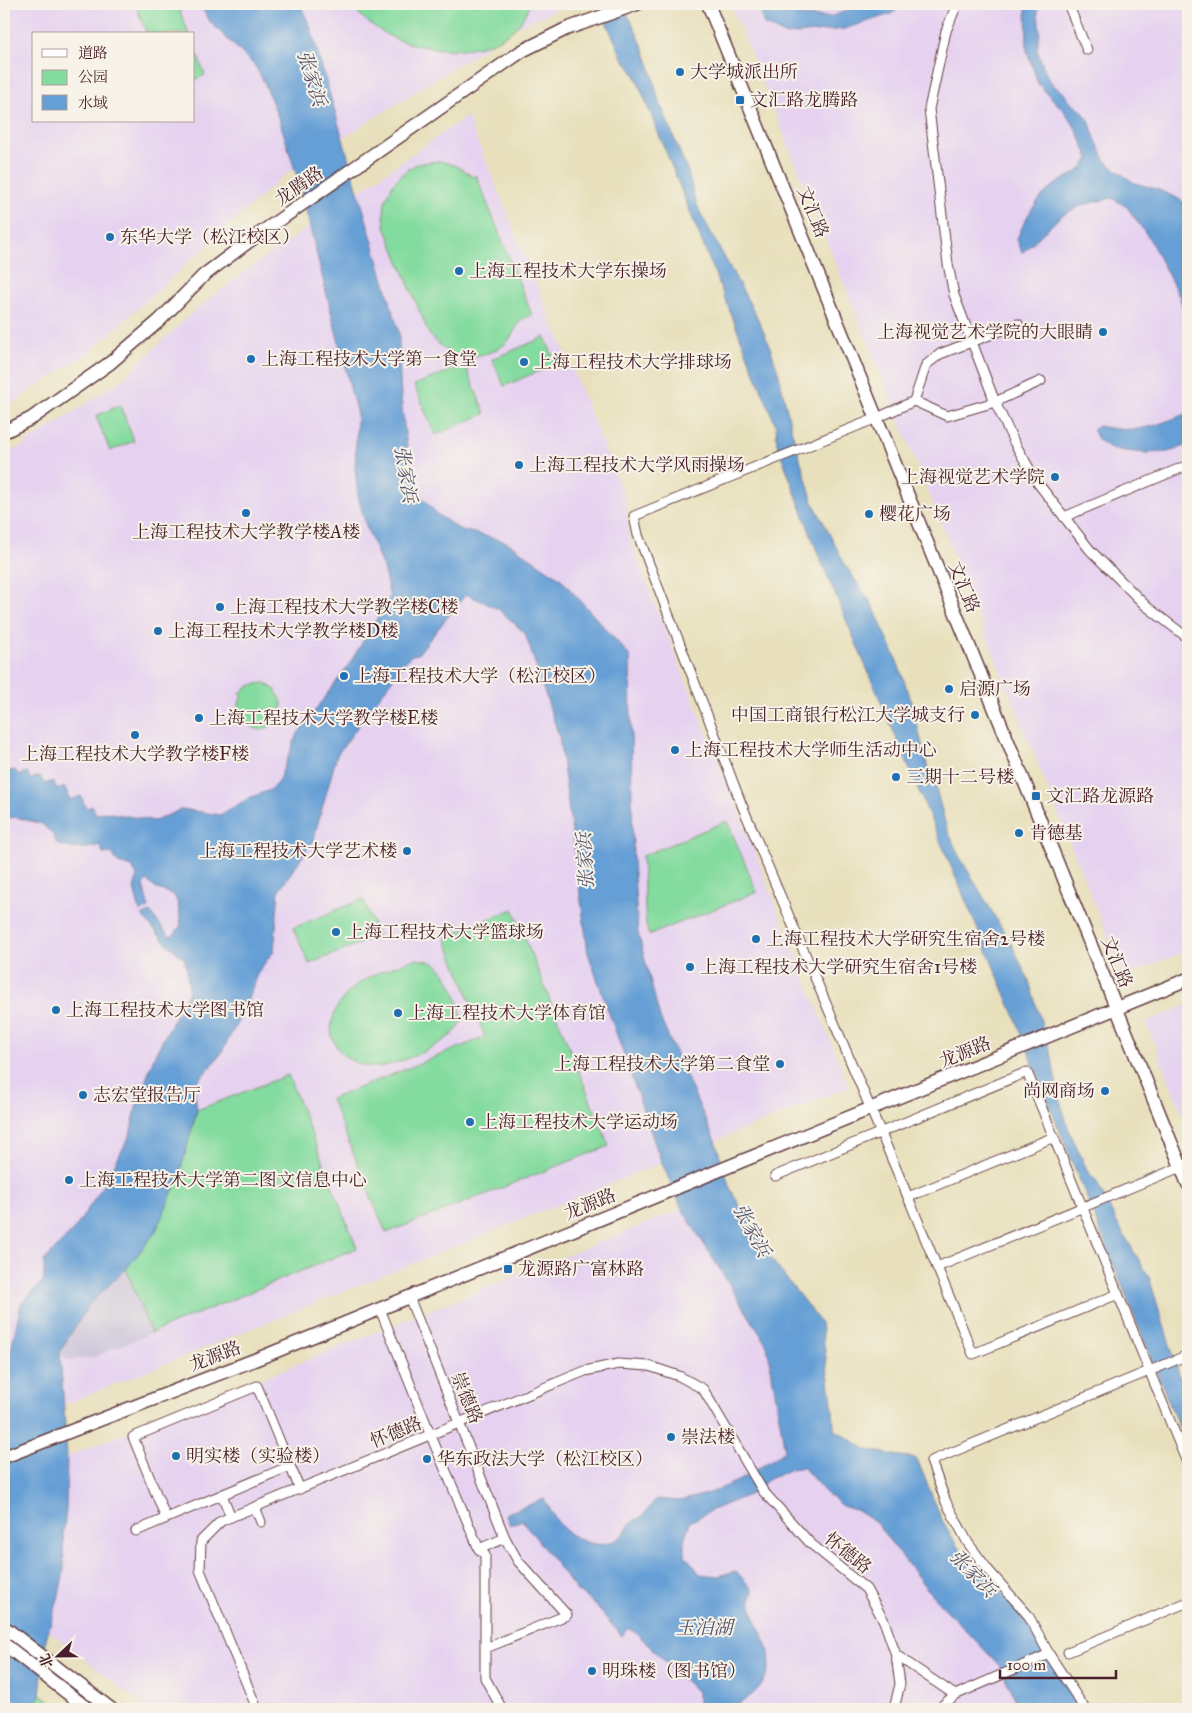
<svg xmlns="http://www.w3.org/2000/svg" width="1192" height="1713" font-family="'IM FELL Great Primer','Noto Serif SC',serif">
	<rect width="100%" height="100%" fill="#f7f3e8"/>
	<filter id="ink" filterUnits="userSpaceOnUse"><feTurbulence type="fractalNoise" baseFrequency=".02" numOctaves="2"/><feDisplacementMap in="SourceGraphic" scale="10" xChannelSelector="R" yChannelSelector="G"/><feConvolveMatrix kernelMatrix="1 2 1 2 8 2 1 2 1" color-interpolation-filters="sRGB"/></filter>
	<filter id="wash" filterUnits="userSpaceOnUse"><feTurbulence type="fractalNoise" baseFrequency=".0096" numOctaves="4" result="noise"/><feDisplacementMap in="SourceGraphic" scale="20" xChannelSelector="R" yChannelSelector="G"/><feGaussianBlur stdDeviation="1.12" result="paint"/><feColorMatrix in="noise" values="0 0 0 0 0 0 0 0 0 0 0 0 0 0 0 0 0 1.4 0 .05"/><feComposite in="paint" operator="in"/></filter>
	<g filter="url(#wash)">
		<rect width="100%" height="100%" fill="#e8e0bc"/>
		<!-- built -->
		<g fill="#e6d2f0" fill-rule="evenodd">
			<path d="M4 4H569L517 27 283 176 90 352 4 408ZM34 34H194V121H34Z"/>
			<polygon points="731,4 1188,4 1188,950 1124,977"/>
			<polygon points="467,116 625,498 629,537 634,552 849,1087 4,1429 4,454 20,447 119,382 195,310 243,273"/>
			<polygon points="1188,1005 1188,1129 1146,1022"/>
			<polygon points="682,1209 767,1345 785,1451 803,1467 825,1492 842,1506 859,1511 876,1523 931,1594 999,1665 1020,1709 147,1709 4,1595 4,1482"/>
		</g>
		<!-- industrial -->
		<polygon fill="#c8bfd8" points="126,1269 151,1333 92,1358 65,1360 60,1351 90,1303"/>
		<!-- green -->
		<g fill="#84db9f" stroke="#677d65">
			<polygon points="135,4 177,4 189,34 147,34"/>
			<path d="M349 4H530C526 11 522 22 516 27 487 55 438 53 402 41 382 35 363 19 349 4Z"/>
			<polygon points="194,46 205,75 194,80"/>
			<path d="M438 161C451 163 462 168 473 177L476 175 532 315C528 317 523 318 521 320 515 327 513 337 506 343 493 355 470 359 453 354 443 350 436 341 429 334L385 227 384 214 385 201 394 182 408 169 417 164Z"/>
			<polygon points="545,337 556,364 504,386 492,359"/>
			<polygon points="465,365 485,414 435,435 414,385"/>
			<polygon points="120,405 134,441 110,451 96,416"/>
			<path d="M265 683 276 690V692C281 697 284 705 281 713L283 714C278 723 270 727 260 730 243 726 233 712 242 696L240 693C248 685 254 684 265 683Z"/>
			<polygon points="727,821 757,892 649,935 646,926 642,856"/>
			<polygon points="363,899 378,936 309,964 293,928"/>
			<polygon points="513,909 609,1146 386,1233 331,1099 485,1037 445,937"/>
			<path d="M416 959C422 960 432 961 437 965 449 972 464 1009 461 1023 456 1041 394 1067 376 1067 361 1067 348 1061 339 1050 332 1041 330 1033 332 1022 339 984 384 969 416 959Z"/>
			<polygon points="288,1075 357,1248 151,1333 126,1269 155,1233 179,1176 197,1110"/>
			<polygon points="4,1666 60,1709 4,1709"/>
		</g>
		<!-- water -->
		<g fill="#659fd5" stroke="#585f80">
			<path d="M199 4H300L310 26 399 332C399 385 402 438 417 488L421 496 438 515 459 529 507 542 560 578 630 656 633 861 638 933 660 1018 716 1143 730 1188 768 1255 821 1323 833 1409 834 1429 868 1450 917 1459 942 1520 958 1547 1010 1603 1044 1644 1078 1709H1020L999 1665 931 1594 876 1523 859 1511 842 1506 825 1492 803 1467 791 1469 769 1479 751 1494 712 1510 690 1522 685 1537V1555L700 1574 718 1576 736 1571 753 1590C752 1595 750 1601 751 1605 757 1635 781 1651 763 1682 756 1694 743 1702 730 1708 720 1713 707 1709 698 1702V1692L689 1685 636 1633 628 1628 622 1636 593 1603 577 1591 522 1520 510 1525 505 1514 544 1499C550 1509 555 1520 563 1528 578 1542 601 1551 619 1538 625 1533 627 1528 631 1523 634 1520 638 1519 641 1517 647 1512 651 1505 656 1499L680 1501 710 1493 742 1479 785 1451 767 1345 682 1209 661 1161 588 953 559 736 525 633 498 609 466 594 418 654 412 655 405 662 337 755 313 841 279 890 274 951 258 972 244 1010 220 1055 194 1086 197 1110 179 1176 155 1233 126 1269 90 1303 60 1351 67 1455 66 1511 63 1535 64 1571 59 1595 46 1639 40 1695 34 1708 4 1709V1384L21 1303 44 1280V1261L76 1227 105 1183 130 1135 136 1108 155 1054 189 992 187 970 184 958 166 943 142 916 150 912 169 936 174 935 181 925 178 904 174 895 155 888 147 881 143 885 149 908 140 912 134 889 137 876 132 867 118 863 112 853 103 854 100 845C84 850 72 850 57 844L53 835 42 824 15 817 4 819V772L15 770 19 775 27 772 30 779 40 776 44 784 53 781 57 790 65 787 70 800 81 796 86 808 92 806 96 814 105 812 155 821 182 809 220 815 249 798 270 790 278 782 297 735 348 666 390 597 383 568 366 526 358 496 355 469 357 415 298 180 280 122 264 82 255 66 211 23Z"/>
			<polygon points="598,4 621,4 632,22 643,47 651,69 658,98 688,172 694,197 701,214 757,317 769,344 778,371 792,432 813,502 846,566 873,606 897,661 911,700 930,777 933,777 946,826 958,854 1013,947 1029,981 1052,1057 1054,1072 1061,1104 1069,1130 1089,1174 1096,1180 1116,1221 1149,1277 1187,1400 1188,1450 1033,1064 1018,1024 818,554 777,444 776,426 635,75 622,57"/>
			<polygon points="772,4 776,4 801,16 830,17 864,4 906,4 891,14 844,29 786,35 764,25 761,15"/>
			<path d="M1026 4H1037L1040 32 1037 50 1047 76 1053 85 1063 92 1071 103 1081 110 1089 120 1094 136 1104 158 1111 166 1134 183 1157 189 1177 198 1188 205V325L1180 298 1149 238 1127 207 1112 198 1082 205 1061 216 1022 253 1017 239C1025 218 1037 197 1056 184 1069 175 1081 174 1089 158L1075 127 1065 112 1038 84 1027 51Z"/>
			<path d="M1188 413V445L1168 452 1145 453 1125 451 1110 448 1099 441 1093 430 1098 426C1138 434 1152 427 1188 413Z"/>
		</g>
	</g>
	<g filter="url(#ink)">
		<g fill="none" stroke-linecap="round" stroke-linejoin="round">
			<!-- minor casing -->
			<g stroke="#623c41" stroke-width="11">
				<g id="minor">
					<polyline points="957,4 946,31 929,109 948,264 954,295 995,402 1014,442 1037,482 1090,550 1146,606 1188,638"/>
					<polyline points="1068,4 1087,50"/>
					<polyline points="1018,324 940,354 926,365 914,401 877,418 634,516 638,535 741,803 908,1197 1054,1137"/>
					<polyline points="914,401 947,416 995,402 1041,381"/>
					<polyline points="1064,517 1188,465"/>
					<polyline points="775,1176 1027,1072 1188,1465"/>
					<polyline points="908,1197 973,1354 1118,1294"/>
					<polyline points="937,1267 1188,1164"/>
					<polyline points="409,1297 505,1538 518,1561 567,1615 486,1648"/>
					<polyline points="380,1309 431,1436 479,1549 485,1555 485,1678 502,1709"/>
					<polyline points="222,1495 231,1517"/>
					<polyline points="255,1507 261,1522"/>
					<polyline points="166,1518 133,1437 257,1386 290,1466"/>
					<polyline points="136,1531 290,1466 300,1489"/>
					<polyline points="479,1549 505,1538"/>
					<polyline points="1068,1652 1188,1602"/>
					<polyline points="896,1655 955,1695"/>
					<polyline points="257,1709 200,1570 201,1541 221,1521 585,1371 618,1364 649,1366 679,1376 703,1389 763,1491 810,1543 866,1589 884,1621 896,1655 900,1684 894,1709"/>
					<polyline points="938,1709 955,1695 1049,1654"/>
					<polyline points="1085,1709 1049,1654 1028,1615 989,1571 968,1543 946,1502 931,1461 1188,1355"/>
				</g>
			</g>
			<!-- secondary casing -->
			<g stroke="#623c41" stroke-width="15">
				<g id="secondary">
					<polyline points="708,4 1188,1184"/>
					<polyline points="4,432 32,418 110,363 160,320 204,275 252,239 522,51 566,29 637,4"/>
					<polyline points="4,1457 262,1357 1188,979"/>
					<polyline points="4,1627 111,1709"/>
					<polyline points="4,1644 88,1709"/>
				</g>
			</g>
			<!-- minor -->
			<use href="#minor" stroke="#fff" stroke-width="9"/>
			<!-- secondary -->
			<use href="#secondary" stroke="#fff" stroke-width="12"/>
		</g>
	</g>
	<!-- markers -->
	<g fill="#1f6fb2" stroke="#f7f3e8" stroke-width="2">
		<circle cx="680" cy="72" r="5"/>
		<rect x="735" y="95" width="10" height="10" rx="2.5"/>
		<circle cx="110" cy="237" r="5"/>
		<circle cx="459" cy="271" r="5"/>
		<circle cx="1103" cy="332" r="5"/>
		<circle cx="251" cy="359" r="5"/>
		<circle cx="524" cy="362" r="5"/>
		<circle cx="519" cy="465" r="5"/>
		<circle cx="1055" cy="477" r="5"/>
		<circle cx="246" cy="513" r="5"/>
		<circle cx="869" cy="514" r="5"/>
		<circle cx="220" cy="607" r="5"/>
		<circle cx="158" cy="631" r="5"/>
		<circle cx="344" cy="676" r="5"/>
		<circle cx="949" cy="689" r="5"/>
		<circle cx="975" cy="715" r="5"/>
		<circle cx="199" cy="718" r="5"/>
		<circle cx="135" cy="735" r="5"/>
		<circle cx="675" cy="750" r="5"/>
		<circle cx="896" cy="777" r="5"/>
		<rect x="1031" y="791" width="10" height="10" rx="2.5"/>
		<circle cx="1019" cy="833" r="5"/>
		<circle cx="407" cy="851" r="5"/>
		<circle cx="336" cy="932" r="5"/>
		<circle cx="756" cy="939" r="5"/>
		<circle cx="690" cy="967" r="5"/>
		<circle cx="56" cy="1010" r="5"/>
		<circle cx="398" cy="1013" r="5"/>
		<circle cx="780" cy="1064" r="5"/>
		<circle cx="1105" cy="1091" r="5"/>
		<circle cx="83" cy="1095" r="5"/>
		<circle cx="470" cy="1122" r="5"/>
		<circle cx="69" cy="1180" r="5"/>
		<rect x="503" y="1264" width="10" height="10" rx="2.5"/>
		<circle cx="671" cy="1437" r="5"/>
		<circle cx="176" cy="1456" r="5"/>
		<circle cx="427" cy="1459" r="5"/>
		<circle cx="592" cy="1671" r="5"/>
	</g>
	<g text-anchor="middle" dominant-baseline="central" stroke-width="4" stroke-linejoin="round" paint-order="stroke">
		<!-- poi labels -->
		<g font-size="18" fill="#4a1f2b" stroke="#f7f3e8" text-anchor="start">
			<text x="690" y="72">大学城派出所</text>
			<text x="750" y="100">文汇路龙腾路</text>
			<text x="120" y="237">东华大学（松江校区）</text>
			<text x="469" y="271">上海工程技术大学东操场</text>
			<text x="1093" y="332" text-anchor="end">上海视觉艺术学院的大眼睛</text>
			<text x="261" y="359">上海工程技术大学第一食堂</text>
			<text x="534" y="362">上海工程技术大学排球场</text>
			<text x="529" y="465">上海工程技术大学风雨操场</text>
			<text x="1045" y="477" text-anchor="end">上海视觉艺术学院</text>
			<text x="879" y="514">樱花广场</text>
			<text x="246" y="532" text-anchor="middle">上海工程技术大学教学楼A楼</text>
			<text x="230" y="607">上海工程技术大学教学楼C楼</text>
			<text x="168" y="631">上海工程技术大学教学楼D楼</text>
			<text x="354" y="676">上海工程技术大学（松江校区）</text>
			<text x="959" y="689">启源广场</text>
			<text x="965" y="715" text-anchor="end">中国工商银行松江大学城支行</text>
			<text x="209" y="718">上海工程技术大学教学楼E楼</text>
			<text x="685" y="750">上海工程技术大学师生活动中心</text>
			<text x="135" y="754" text-anchor="middle">上海工程技术大学教学楼F楼</text>
			<text x="906" y="777">三期十二号楼</text>
			<text x="1046" y="796">文汇路龙源路</text>
			<text x="1029" y="833">肯德基</text>
			<text x="397" y="851" text-anchor="end">上海工程技术大学艺术楼</text>
			<text x="346" y="932">上海工程技术大学篮球场</text>
			<text x="766" y="939">上海工程技术大学研究生宿舍2号楼</text>
			<text x="700" y="967">上海工程技术大学研究生宿舍1号楼</text>
			<text x="66" y="1010">上海工程技术大学图书馆</text>
			<text x="408" y="1013">上海工程技术大学体育馆</text>
			<text x="770" y="1064" text-anchor="end">上海工程技术大学第二食堂</text>
			<text x="1095" y="1091" text-anchor="end">尚网商场</text>
			<text x="93" y="1095">志宏堂报告厅</text>
			<text x="480" y="1122">上海工程技术大学运动场</text>
			<text x="79" y="1180">上海工程技术大学第二图文信息中心</text>
			<text x="518" y="1269">龙源路广富林路</text>
			<text x="681" y="1437">崇法楼</text>
			<text x="186" y="1456">明实楼（实验楼）</text>
			<text x="437" y="1459">华东政法大学（松江校区）</text>
			<text x="602" y="1671">明珠楼（图书馆）</text>
		</g>
		<!-- street labels -->
		<g font-size="18" fill="#4a1f2b" stroke="#f7f3e8">
			<text transform="translate(299 186) rotate(-35)">龙腾路</text>
			<text transform="translate(813 212) rotate(68)">文汇路</text>
			<text transform="translate(964 587) rotate(68)">文汇路</text>
			<text transform="translate(1117 962) rotate(68)">文汇路</text>
			<text transform="translate(965 1052) rotate(-22)">龙源路</text>
			<text transform="translate(590 1204) rotate(-22)">龙源路</text>
			<text transform="translate(215 1356) rotate(-21)">龙源路</text>
			<text transform="translate(467 1398) rotate(68)">崇德路</text>
			<text transform="translate(396 1432) rotate(-22)">怀德路</text>
			<text transform="translate(848 1553) rotate(39)">怀德路</text>
		</g>
		<!-- water labels -->
		<g font-size="19" font-style="italic" fill="#55526f" stroke="#f7f3e8">
			<text transform="translate(312 78) rotate(73)">张家浜</text>
			<text transform="translate(406 474) rotate(81)">张家浜</text>
			<text transform="translate(585 861) rotate(-93)">张家浜</text>
			<text transform="translate(752 1230) rotate(62)">张家浜</text>
			<text transform="translate(973 1573) rotate(46)">张家浜</text>
			<text x="704" y="1627">玉泊湖</text>
		</g>
	</g>
	<!-- margin -->
	<rect width="1192" height="1713" fill="none" stroke="#f7f3e8" stroke-width="20"/>
	<!-- legend -->
	<rect x="32" y="32" width="162" height="90" fill="#f7f3e8" stroke="#b29e9c"/>
	<rect x="42" y="49" width="25" height="8" fill="#ffffff" stroke="#b29e9c"/>
	<text x="78" y="58" font-size="15" fill="#4a1f2b">道路</text>
	<rect x="42" y="70" width="25" height="15" fill="#84db9f" stroke="#b29e9c"/>
	<text x="78" y="82" font-size="15" fill="#4a1f2b">公园</text>
	<rect x="42" y="95" width="25" height="15" fill="#659fd5" stroke="#b29e9c"/>
	<text x="78" y="108" font-size="15" fill="#4a1f2b">水域</text>
	<!-- north arrow -->
	<g transform="translate(58 1656) rotate(248)" stroke="#f7f3e8" stroke-width="4" paint-order="stroke">
	<path d="M0-4L9 19L0 12L-9 19Z" fill="#4a1f2b"/>
	<text y="-8" font-size="14" font-weight="bold" text-anchor="middle" fill="#4a1f2b">北</text>
	</g>
	<!-- scale -->
	<path d="M1000 1670v8h116v-8" fill="none" stroke="#4a1f2b" stroke-width="2.5"/>
	<text x="1007" y="1670" font-size="15" fill="#4a1f2b" stroke="#f7f3e8" stroke-width="4" paint-order="stroke">100 m</text>
</svg>
